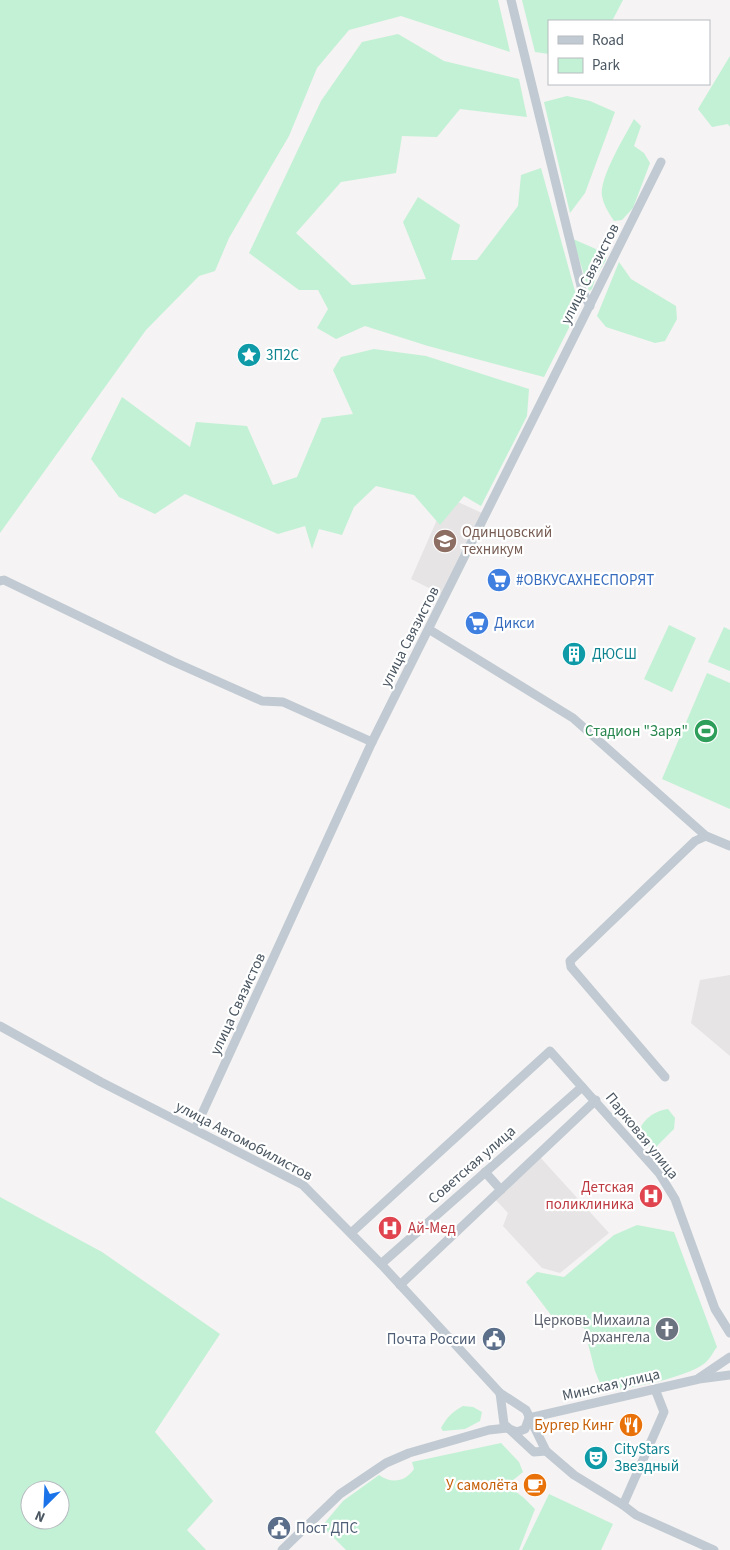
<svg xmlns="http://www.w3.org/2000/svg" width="730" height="1550" font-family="'Source Sans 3',sans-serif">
	<rect width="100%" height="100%" fill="#f5f3f3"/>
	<!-- education -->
	<g fill="#e6e4e5">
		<polygon points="447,497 482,513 443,595 411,579"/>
		<polygon points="730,975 730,1056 691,1023 700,980"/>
		<polygon points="539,1156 609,1233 560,1273 542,1268 503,1226 508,1213 493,1197"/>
	</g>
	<!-- green -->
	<g fill="#c3f1d5" fill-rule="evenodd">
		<polygon points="0,0 498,0 510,52 401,16 349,30 317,68 289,136 229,238 215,271 199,276 146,330 0,533"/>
		<polygon points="522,0 623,0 612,21 549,21 549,54 535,52"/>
		<polygon points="398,34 444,61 519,79 527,117 460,109 437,137 402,136 396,173 341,182 296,233 352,285 426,279 403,222 418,197 460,225 451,260 477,260 518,206 521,175 541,168 578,302 575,316 544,377 428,346 365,326 336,339 317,328 328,309 318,290 299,290 249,253 321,101 362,42"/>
		<polygon points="730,56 730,127 728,124 712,127 698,109"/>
		<polygon points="567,96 590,101 615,112 585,193 570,213 544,102"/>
		<path d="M634 119 641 126 634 146 644 153 650 163 633 208 622 220 614 221C609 213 604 206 602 196 599 178 625 136 634 119Z"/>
		<polygon points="573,239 605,253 606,260 596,276 592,289 589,291"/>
		<polygon points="619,262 631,279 676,306 677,319 665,341 655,343 606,327 597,316"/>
		<polygon points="374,349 426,356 529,389 527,416 481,506 464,496 440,525 414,495 376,486 354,507 342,535 319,529 312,549 305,526 278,534 185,494 155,514 119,497 91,459 122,397 190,447 196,422 247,426 273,485 297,477 322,418 353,414 333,370 341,357"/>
		<polygon points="669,625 696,638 672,692 644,679"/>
		<polygon points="724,627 730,630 730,671 708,662"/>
		<polygon points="707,673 730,683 730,809 662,779"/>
		<path d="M668 1109 675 1118 674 1129 655 1148 644 1145 637 1138C640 1122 652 1111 668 1109Z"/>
		<path d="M0 1197 102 1252 220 1334 155 1432 213 1501 187 1530 206 1550H0ZM30 1490H60V1520H30Z"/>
		<path d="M637 1225 674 1232 717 1347C713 1352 710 1359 705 1363 684 1379 631 1387 604 1393L595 1371 584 1328 554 1319 526 1282 537 1272 564 1277 614 1235Z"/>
		<path d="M463 1406 473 1407 482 1412 480 1421 465 1429 443 1431 441 1428C447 1417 452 1412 463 1406Z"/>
		<path d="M501 1443 519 1462 523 1472 507 1485 524 1498 535 1509 519 1550H346L322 1526 343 1501 379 1475C392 1484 405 1482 414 1469L412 1462Z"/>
		<polygon points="549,1494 613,1524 601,1550 522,1550"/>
	</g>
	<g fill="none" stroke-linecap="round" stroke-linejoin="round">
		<!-- minor -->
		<g stroke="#c1cad2" stroke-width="9">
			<polyline points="511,0 582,290 590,306"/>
			<polyline points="0,581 4,580 172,661 262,701 283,702 372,742"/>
			<polyline points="430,630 573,718 706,836 730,846"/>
			<polyline points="0,1026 101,1082 303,1185 381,1264 500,1393 526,1410 546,1451 574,1475 623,1505 636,1515 714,1550"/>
			<polyline points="665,1077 571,967 570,961 695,841 706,836"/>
			<polyline points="195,1129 372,742 661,162"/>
			<polyline points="485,1172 501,1190"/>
			<polyline points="351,1233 550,1051 659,1173 675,1199 715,1309 730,1333"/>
			<polyline points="381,1264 582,1087"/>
			<polyline points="400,1285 596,1100"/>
			<polyline points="699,1378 730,1357"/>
			<polyline points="500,1393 504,1424 534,1452 546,1451"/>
			<polyline points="529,1418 699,1379 730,1375"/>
			<polyline points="509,1429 517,1432 525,1429 529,1418"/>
			<polyline points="623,1505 664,1412 655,1389"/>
			<polyline points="282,1550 340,1494 386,1463 409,1453 489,1430 507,1428"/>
		</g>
	</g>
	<!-- icons -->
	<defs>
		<g id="sight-disc" transform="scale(1.25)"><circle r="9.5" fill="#0f9aa8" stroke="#fff"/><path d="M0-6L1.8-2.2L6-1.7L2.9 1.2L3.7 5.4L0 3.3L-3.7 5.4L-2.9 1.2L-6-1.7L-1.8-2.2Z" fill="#fff"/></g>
		<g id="school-disc" transform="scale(1.25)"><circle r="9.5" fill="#8d6e63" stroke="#fff"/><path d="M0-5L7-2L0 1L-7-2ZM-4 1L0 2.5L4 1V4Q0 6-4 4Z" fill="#fff"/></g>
		<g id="supermarket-disc" transform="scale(1.25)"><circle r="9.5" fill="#3f7fe0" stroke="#fff"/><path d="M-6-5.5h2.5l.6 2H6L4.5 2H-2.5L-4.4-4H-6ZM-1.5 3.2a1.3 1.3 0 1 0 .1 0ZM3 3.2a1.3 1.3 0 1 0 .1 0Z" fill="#fff"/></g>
		<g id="building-disc" transform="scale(1.25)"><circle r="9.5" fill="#0f9aa8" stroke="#fff"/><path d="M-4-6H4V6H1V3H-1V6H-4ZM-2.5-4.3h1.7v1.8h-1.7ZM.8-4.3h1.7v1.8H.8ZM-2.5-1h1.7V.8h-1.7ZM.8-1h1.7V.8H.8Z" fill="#fff"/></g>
		<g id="stadium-disc" transform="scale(1.25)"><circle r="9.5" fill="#2e9e5b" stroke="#fff"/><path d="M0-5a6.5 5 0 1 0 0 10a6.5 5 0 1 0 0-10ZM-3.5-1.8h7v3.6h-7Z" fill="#fff"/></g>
		<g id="hospital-disc" transform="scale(1.25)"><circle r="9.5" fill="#e0444e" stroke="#fff"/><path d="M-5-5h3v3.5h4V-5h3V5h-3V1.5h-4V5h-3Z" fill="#fff"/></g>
		<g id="church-disc" transform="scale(1.25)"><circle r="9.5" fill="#6b7280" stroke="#fff"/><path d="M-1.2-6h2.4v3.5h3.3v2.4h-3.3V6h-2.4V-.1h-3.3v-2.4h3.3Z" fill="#fff"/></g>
		<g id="civic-disc" transform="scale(1.25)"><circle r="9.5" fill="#5c6f8a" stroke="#fff"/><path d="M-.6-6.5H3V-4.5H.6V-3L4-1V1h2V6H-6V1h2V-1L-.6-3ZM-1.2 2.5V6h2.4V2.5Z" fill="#fff"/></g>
		<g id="restaurant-disc" transform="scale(1.25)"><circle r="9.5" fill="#e8710a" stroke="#fff"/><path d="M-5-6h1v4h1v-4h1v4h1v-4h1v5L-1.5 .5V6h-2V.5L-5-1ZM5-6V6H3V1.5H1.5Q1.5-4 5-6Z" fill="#fff"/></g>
		<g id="theatre-disc" transform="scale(1.25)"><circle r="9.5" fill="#0f9aa8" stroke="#fff"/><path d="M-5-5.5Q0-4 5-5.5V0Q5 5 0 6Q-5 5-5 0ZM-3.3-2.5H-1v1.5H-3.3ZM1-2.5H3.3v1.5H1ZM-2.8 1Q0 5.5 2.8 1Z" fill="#fff"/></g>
		<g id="cafe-disc" transform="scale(1.25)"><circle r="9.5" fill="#e8710a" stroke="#fff"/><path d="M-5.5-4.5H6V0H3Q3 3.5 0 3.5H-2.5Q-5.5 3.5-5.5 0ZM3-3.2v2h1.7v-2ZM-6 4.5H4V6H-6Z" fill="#fff"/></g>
	</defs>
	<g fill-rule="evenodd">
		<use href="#sight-disc" x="249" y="355"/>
		<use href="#school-disc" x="445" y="541"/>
		<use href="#supermarket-disc" x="499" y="580"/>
		<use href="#supermarket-disc" x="477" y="623"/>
		<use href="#building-disc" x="574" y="654"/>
		<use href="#stadium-disc" x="706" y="731"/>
		<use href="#hospital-disc" x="651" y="1196"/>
		<use href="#hospital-disc" x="390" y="1228"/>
		<use href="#church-disc" x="667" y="1329"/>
		<use href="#civic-disc" x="494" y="1339"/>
		<use href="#restaurant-disc" x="631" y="1425"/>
		<use href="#theatre-disc" x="596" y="1458"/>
		<use href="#cafe-disc" x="535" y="1485"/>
		<use href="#civic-disc" x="279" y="1528"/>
	</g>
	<g text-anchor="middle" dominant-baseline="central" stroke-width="4.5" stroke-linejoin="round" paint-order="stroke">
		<!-- street labels -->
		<g font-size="15" fill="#4a5661" stroke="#fff">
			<text transform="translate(590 274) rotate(-63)">улица Связистов</text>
			<text transform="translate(410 637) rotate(-63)">улица Связистов</text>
			<text transform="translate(238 1004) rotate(-65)">улица Связистов</text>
			<text transform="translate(642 1136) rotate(51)">Парковая улица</text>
			<text transform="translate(244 1141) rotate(28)">улица Автомобилистов</text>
			<text transform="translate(472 1165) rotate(-41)">Советская улица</text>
			<text transform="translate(611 1385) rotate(-13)">Минская улица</text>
		</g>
		<!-- culture labels -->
		<g font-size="15" fill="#0d838f" stroke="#fff" text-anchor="start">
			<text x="266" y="355">3П2С</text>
			<text x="592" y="654">ДЮСШ</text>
			<text x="614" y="1449">CityStars<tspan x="614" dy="17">Звездный</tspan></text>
		</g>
		<!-- education labels -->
		<g font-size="15" fill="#785e54" stroke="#fff" text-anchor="start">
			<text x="462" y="532">Одинцовский<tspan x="462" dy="17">техникум</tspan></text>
		</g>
		<!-- shop labels -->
		<g font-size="15" fill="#366cbe" stroke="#fff" text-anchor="start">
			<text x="516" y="580">#ОВКУСАХНЕСПОРЯТ</text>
			<text x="494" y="623">Дикси</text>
		</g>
		<!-- leisure labels -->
		<g font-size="15" fill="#27864d" stroke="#fff" text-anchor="end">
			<text x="688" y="731">Стадион "Заря"</text>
		</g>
		<!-- health labels -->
		<g font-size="15" fill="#be3a42" stroke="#fff" text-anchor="end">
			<text x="634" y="1187">Детская<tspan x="634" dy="17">поликлиника</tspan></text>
			<text x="408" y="1228" text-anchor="start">Ай-Мед</text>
		</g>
		<!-- worship labels -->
		<g font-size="15" fill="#5b616d" stroke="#fff" text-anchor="end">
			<text x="650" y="1320">Церковь Михаила<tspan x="650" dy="17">Архангела</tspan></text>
		</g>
		<!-- service labels -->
		<g font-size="15" fill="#4e5e75" stroke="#fff" text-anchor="end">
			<text x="476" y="1339">Почта России</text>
			<text x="296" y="1528" text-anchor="start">Пост ДПС</text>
		</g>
		<!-- food labels -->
		<g font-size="15" fill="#c56008" stroke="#fff" text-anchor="end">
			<text x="614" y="1425">Бургер Кинг</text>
			<text x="518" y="1485">У самолёта</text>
		</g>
	</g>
	<!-- legend -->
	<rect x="548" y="20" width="162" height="65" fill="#ffffff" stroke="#b7bbc0"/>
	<rect x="558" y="36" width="25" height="8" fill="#c1cad2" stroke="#b7bbc0"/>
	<text x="592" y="45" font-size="15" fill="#4a5661">Road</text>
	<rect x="558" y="58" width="25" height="15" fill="#c3f1d5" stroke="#b7bbc0"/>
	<text x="592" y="70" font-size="15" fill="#4a5661">Park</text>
	<!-- north arrow -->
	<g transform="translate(45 1505) rotate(204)"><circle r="24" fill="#ffffff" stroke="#b7bbc0"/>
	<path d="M0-4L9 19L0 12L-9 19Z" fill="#1a73e8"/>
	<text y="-8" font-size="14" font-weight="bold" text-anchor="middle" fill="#4a5661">N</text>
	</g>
</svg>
